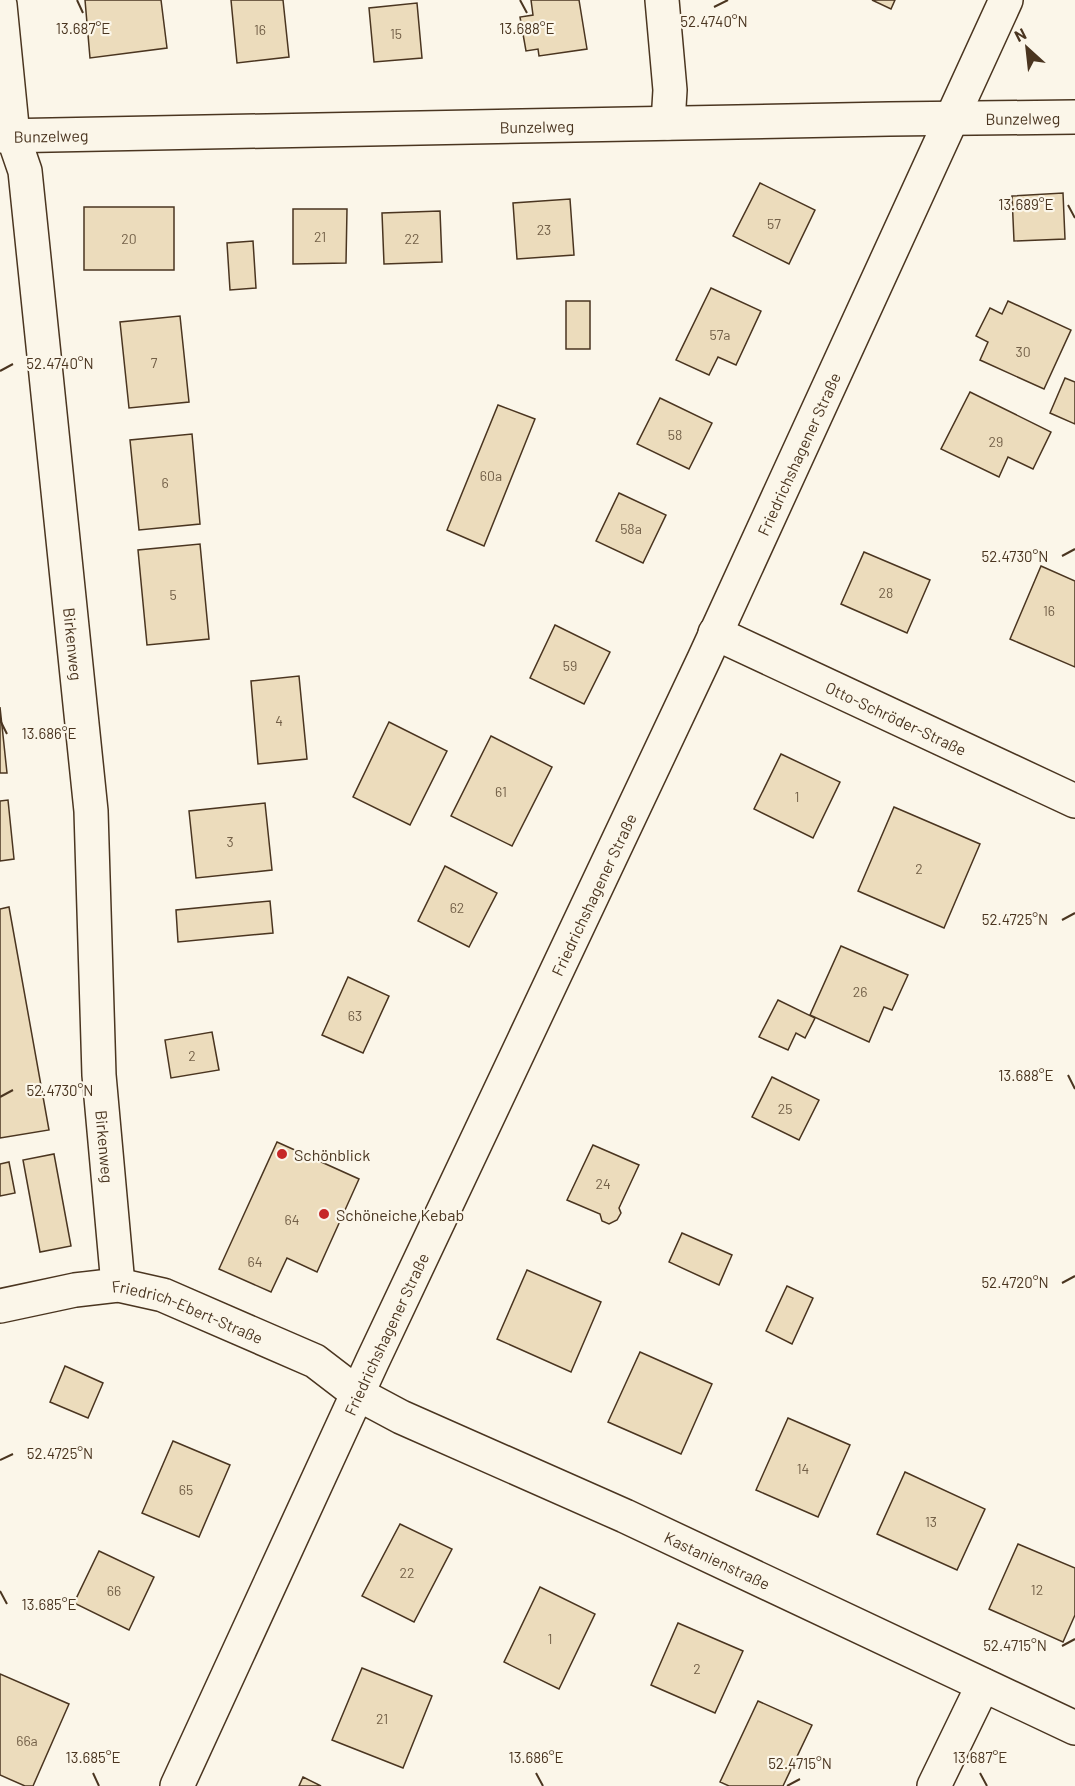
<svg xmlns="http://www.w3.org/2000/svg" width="1075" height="1786" font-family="Barlow,sans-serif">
	<rect width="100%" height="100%" fill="#fbf6e9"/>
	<!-- building -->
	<g fill="#ecdcbc" stroke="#4a3520" stroke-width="1.5">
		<polygon points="85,0 161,0 167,48 90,58"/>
		<polygon points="231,0 283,0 289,57 237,63"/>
		<polygon points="531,0 579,0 587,49 539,56 538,49 526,51 520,17 533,15"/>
		<polygon points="872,0 895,0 891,9"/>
		<polygon points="417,3 422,58 374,62 369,8"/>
		<polygon points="760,183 815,210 789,264 733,236"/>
		<polygon points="1063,193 1065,239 1014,241 1012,196"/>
		<polygon points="570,199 574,255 517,259 513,203"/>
		<rect x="84" y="207" width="90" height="63"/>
		<polygon points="293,209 347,209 346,263 293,264"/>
		<polygon points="440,211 442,262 384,264 382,213"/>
		<polygon points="253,241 256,288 230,290 227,243"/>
		<polygon points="711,288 761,311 736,365 718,357 709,375 676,360"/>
		<rect x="566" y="301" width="24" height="48"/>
		<polygon points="1008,301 1071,330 1044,389 980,360 988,342 976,336 990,308 1002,314"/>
		<polygon points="180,316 189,402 129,408 120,322"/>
		<polygon points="1065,378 1075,382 1075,424 1050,413"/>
		<polygon points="970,392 1051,432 1033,469 1008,457 999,477 941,449"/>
		<polygon points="660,398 712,423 689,469 637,444"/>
		<polygon points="498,405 535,419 484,546 447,530"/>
		<polygon points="192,434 200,524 139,530 130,440"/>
		<polygon points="619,493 666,515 643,563 596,541"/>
		<polygon points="200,544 209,639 147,645 138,550"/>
		<polygon points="864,552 930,580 907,633 841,604"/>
		<polygon points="1041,566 1075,581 1075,667 1010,639"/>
		<polygon points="555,625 610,652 584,704 530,678"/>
		<polygon points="299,676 307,759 258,764 251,681"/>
		<polygon points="0,707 7,773 0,773"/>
		<polygon points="389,722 447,751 410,825 353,797"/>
		<polygon points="491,736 552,767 512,846 451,816"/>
		<polygon points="781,754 840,782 813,838 754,809"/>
		<polygon points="8,800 14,859 0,861 0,801"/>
		<polygon points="265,803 272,870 196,878 189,811"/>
		<polygon points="894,807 980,844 944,928 858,891"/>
		<polygon points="445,866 497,893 469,947 418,921"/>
		<polygon points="270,901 273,933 178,942 176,910"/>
		<polygon points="9,907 49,1130 0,1138 0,909"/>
		<polygon points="841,946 908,975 892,1010 884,1007 869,1042 810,1015"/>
		<polygon points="348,977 389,996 363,1053 322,1035"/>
		<polygon points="778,1000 815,1018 805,1038 796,1033 788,1050 759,1037"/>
		<polygon points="212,1032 219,1070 171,1078 165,1040"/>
		<polygon points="772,1077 819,1100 799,1140 752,1117"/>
		<polygon points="277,1142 359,1179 317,1272 287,1258 271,1292 219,1269"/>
		<polygon points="593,1145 639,1165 619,1208 621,1213 617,1220 609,1224 602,1221 600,1214 567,1200"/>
		<polygon points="54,1154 71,1246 40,1252 23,1160"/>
		<polygon points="9,1162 15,1193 0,1196 0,1164"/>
		<polygon points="682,1233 732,1255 719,1285 669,1262"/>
		<polygon points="527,1270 601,1302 571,1372 497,1339"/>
		<polygon points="787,1286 813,1298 792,1344 766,1331"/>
		<polygon points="640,1352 712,1384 681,1454 608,1422"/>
		<polygon points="65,1366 103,1383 88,1418 50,1402"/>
		<polygon points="788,1418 850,1445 818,1517 756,1490"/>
		<polygon points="173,1441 230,1465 199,1537 142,1513"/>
		<polygon points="905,1472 985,1509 957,1570 877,1534"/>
		<polygon points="400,1524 452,1549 414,1622 362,1596"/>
		<polygon points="1018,1544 1075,1568 1075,1615 1063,1642 989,1609"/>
		<polygon points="99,1551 154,1577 129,1630 74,1603"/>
		<polygon points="540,1587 595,1614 559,1689 504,1662"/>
		<polygon points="678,1623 743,1651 715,1713 651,1685"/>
		<polygon points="362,1668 432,1696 403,1768 332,1740"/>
		<polygon points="0,1674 69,1704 33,1786 25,1786 0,1775"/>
		<polygon points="758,1701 812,1725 783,1786 729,1786 720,1782"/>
		<polygon points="303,1777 321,1786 299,1786"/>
	</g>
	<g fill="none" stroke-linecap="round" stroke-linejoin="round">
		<!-- street casing -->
		<g stroke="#4a3520" stroke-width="36">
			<g id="street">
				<polyline points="662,0 670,90 668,123"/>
				<path id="s1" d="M0 5 13 136 25 171 91 811 99 1075 118 1285"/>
				<path id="s2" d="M0 136 889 119 1075 117"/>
				<path id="s3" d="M715 633 1075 801"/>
				<path id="s4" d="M0 1306 75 1290 118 1285 163 1295 315 1361 358 1394 401 1417 625 1516 1075 1728"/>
				<polyline points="934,1786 983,1685"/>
			</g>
		</g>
		<!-- secondary casing -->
		<g stroke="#4a3520" stroke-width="36">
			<g id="secondary">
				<path id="s5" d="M177 1786 372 1362 704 659 1006 0"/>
			</g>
		</g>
		<!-- street -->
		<use href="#street" stroke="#fbf6e9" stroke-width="33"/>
		<!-- secondary -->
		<use href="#secondary" stroke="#fbf6e9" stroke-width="33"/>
	</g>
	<!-- ticks -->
	<path fill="none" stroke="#4a3520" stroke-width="2" d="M77 0 83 13M520 0 527 13M714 7 728 0M1068 205 1075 218M0 371 13 364M1062 556 1075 549M0 720 7 734M1062 920 1075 913M1068 1075 1075 1089M0 1097 13 1090M1062 1283 1075 1276M0 1460 13 1454M0 1591 7 1604M1062 1646 1075 1639M93 1773 99 1786M536 1773 543 1786M980 1773 987 1786M787 1786 800 1779"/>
	<!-- markers -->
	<g fill="#c62828" stroke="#fbf6e9" stroke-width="2">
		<circle cx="282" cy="1154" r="6"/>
		<circle cx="324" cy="1214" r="6"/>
	</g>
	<g text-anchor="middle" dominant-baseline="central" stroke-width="4.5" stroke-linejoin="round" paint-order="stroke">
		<!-- number labels -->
		<g font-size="14" fill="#725f47">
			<text x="260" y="29">16</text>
			<text x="396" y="33">15</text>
			<text x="774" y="223">57</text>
			<text x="544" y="229">23</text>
			<text x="320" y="236">21</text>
			<text x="129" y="238">20</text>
			<text x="412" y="238">22</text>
			<text x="720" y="334">57a</text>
			<text x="1023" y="351">30</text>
			<text x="154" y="362">7</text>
			<text x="675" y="434">58</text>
			<text x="996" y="441">29</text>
			<text x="491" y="475">60a</text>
			<text x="165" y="482">6</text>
			<text x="631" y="528">58a</text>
			<text x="886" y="592">28</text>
			<text x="173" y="594">5</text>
			<text x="1049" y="610">16</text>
			<text x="570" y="665">59</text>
			<text x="279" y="720">4</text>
			<text x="501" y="791">61</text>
			<text x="797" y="796">1</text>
			<text x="230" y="841">3</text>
			<text x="919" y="868">2</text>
			<text x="457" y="907">62</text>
			<text x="860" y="991">26</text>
			<text x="355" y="1015">63</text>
			<text x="192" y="1055">2</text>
			<text x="785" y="1108">25</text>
			<text x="603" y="1183">24</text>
			<text x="292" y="1219">64</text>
			<text x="255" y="1261">64</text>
			<text x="803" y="1468">14</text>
			<text x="186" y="1489">65</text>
			<text x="931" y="1521">13</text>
			<text x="407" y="1572">22</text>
			<text x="1037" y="1589">12</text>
			<text x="114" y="1590">66</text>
			<text x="550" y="1638">1</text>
			<text x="697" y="1668">2</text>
			<text x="382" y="1718">21</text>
			<text x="27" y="1740">66a</text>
		</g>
		<!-- street labels -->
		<g font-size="16" fill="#4a3520" stroke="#fbf6e9">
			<text stroke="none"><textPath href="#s2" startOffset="1023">Bunzelweg</textPath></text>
			<text stroke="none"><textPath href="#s2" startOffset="537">Bunzelweg</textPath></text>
			<text stroke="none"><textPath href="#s2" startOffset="51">Bunzelweg</textPath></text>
			<text stroke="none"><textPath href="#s5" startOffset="1470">Friedrichshagener Straße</textPath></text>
			<text stroke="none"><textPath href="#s1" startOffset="644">Birkenweg</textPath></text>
			<text stroke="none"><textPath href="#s3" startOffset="200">Otto-Schröder-Straße</textPath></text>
			<text stroke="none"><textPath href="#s5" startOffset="984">Friedrichshagener Straße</textPath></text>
			<text stroke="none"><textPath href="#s1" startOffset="1148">Birkenweg</textPath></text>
			<text stroke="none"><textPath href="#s4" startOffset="194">Friedrich-Ebert-Straße</textPath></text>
			<text stroke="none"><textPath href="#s5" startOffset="498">Friedrichshagener Straße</textPath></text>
			<text stroke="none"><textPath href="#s4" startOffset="782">Kastanienstraße</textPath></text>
		</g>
		<!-- poi labels -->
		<g font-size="16" fill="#4a3520" stroke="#fbf6e9" text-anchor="start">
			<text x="294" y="1154">Schönblick</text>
			<text x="336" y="1214">Schöneiche Kebab</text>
		</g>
	</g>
	<g font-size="15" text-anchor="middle" fill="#4a3520" stroke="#fbf6e9" stroke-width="4.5" stroke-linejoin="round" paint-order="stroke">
		<text x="714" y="27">52.4740°N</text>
		<text x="83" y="34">13.687°E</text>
		<text x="527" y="34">13.688°E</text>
		<text x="1026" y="210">13.689°E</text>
		<text x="60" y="369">52.4740°N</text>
		<text x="1015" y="562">52.4730°N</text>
		<text x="49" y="739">13.686°E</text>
		<text x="1015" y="925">52.4725°N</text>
		<text x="1026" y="1081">13.688°E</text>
		<text x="60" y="1096">52.4730°N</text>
		<text x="1015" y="1288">52.4720°N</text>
		<text x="60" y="1459">52.4725°N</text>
		<text x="49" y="1610">13.685°E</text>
		<text x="1015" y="1651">52.4715°N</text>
		<text x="93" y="1763">13.685°E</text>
		<text x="536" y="1763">13.686°E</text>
		<text x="980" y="1763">13.687°E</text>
		<text x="800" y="1769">52.4715°N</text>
	</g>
	<!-- north arrow -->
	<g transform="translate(1027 48) rotate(333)" stroke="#fbf6e9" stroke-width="4.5" paint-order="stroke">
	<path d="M0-4.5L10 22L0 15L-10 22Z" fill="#4a3520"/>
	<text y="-9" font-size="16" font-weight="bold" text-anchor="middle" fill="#4a3520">N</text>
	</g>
</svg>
